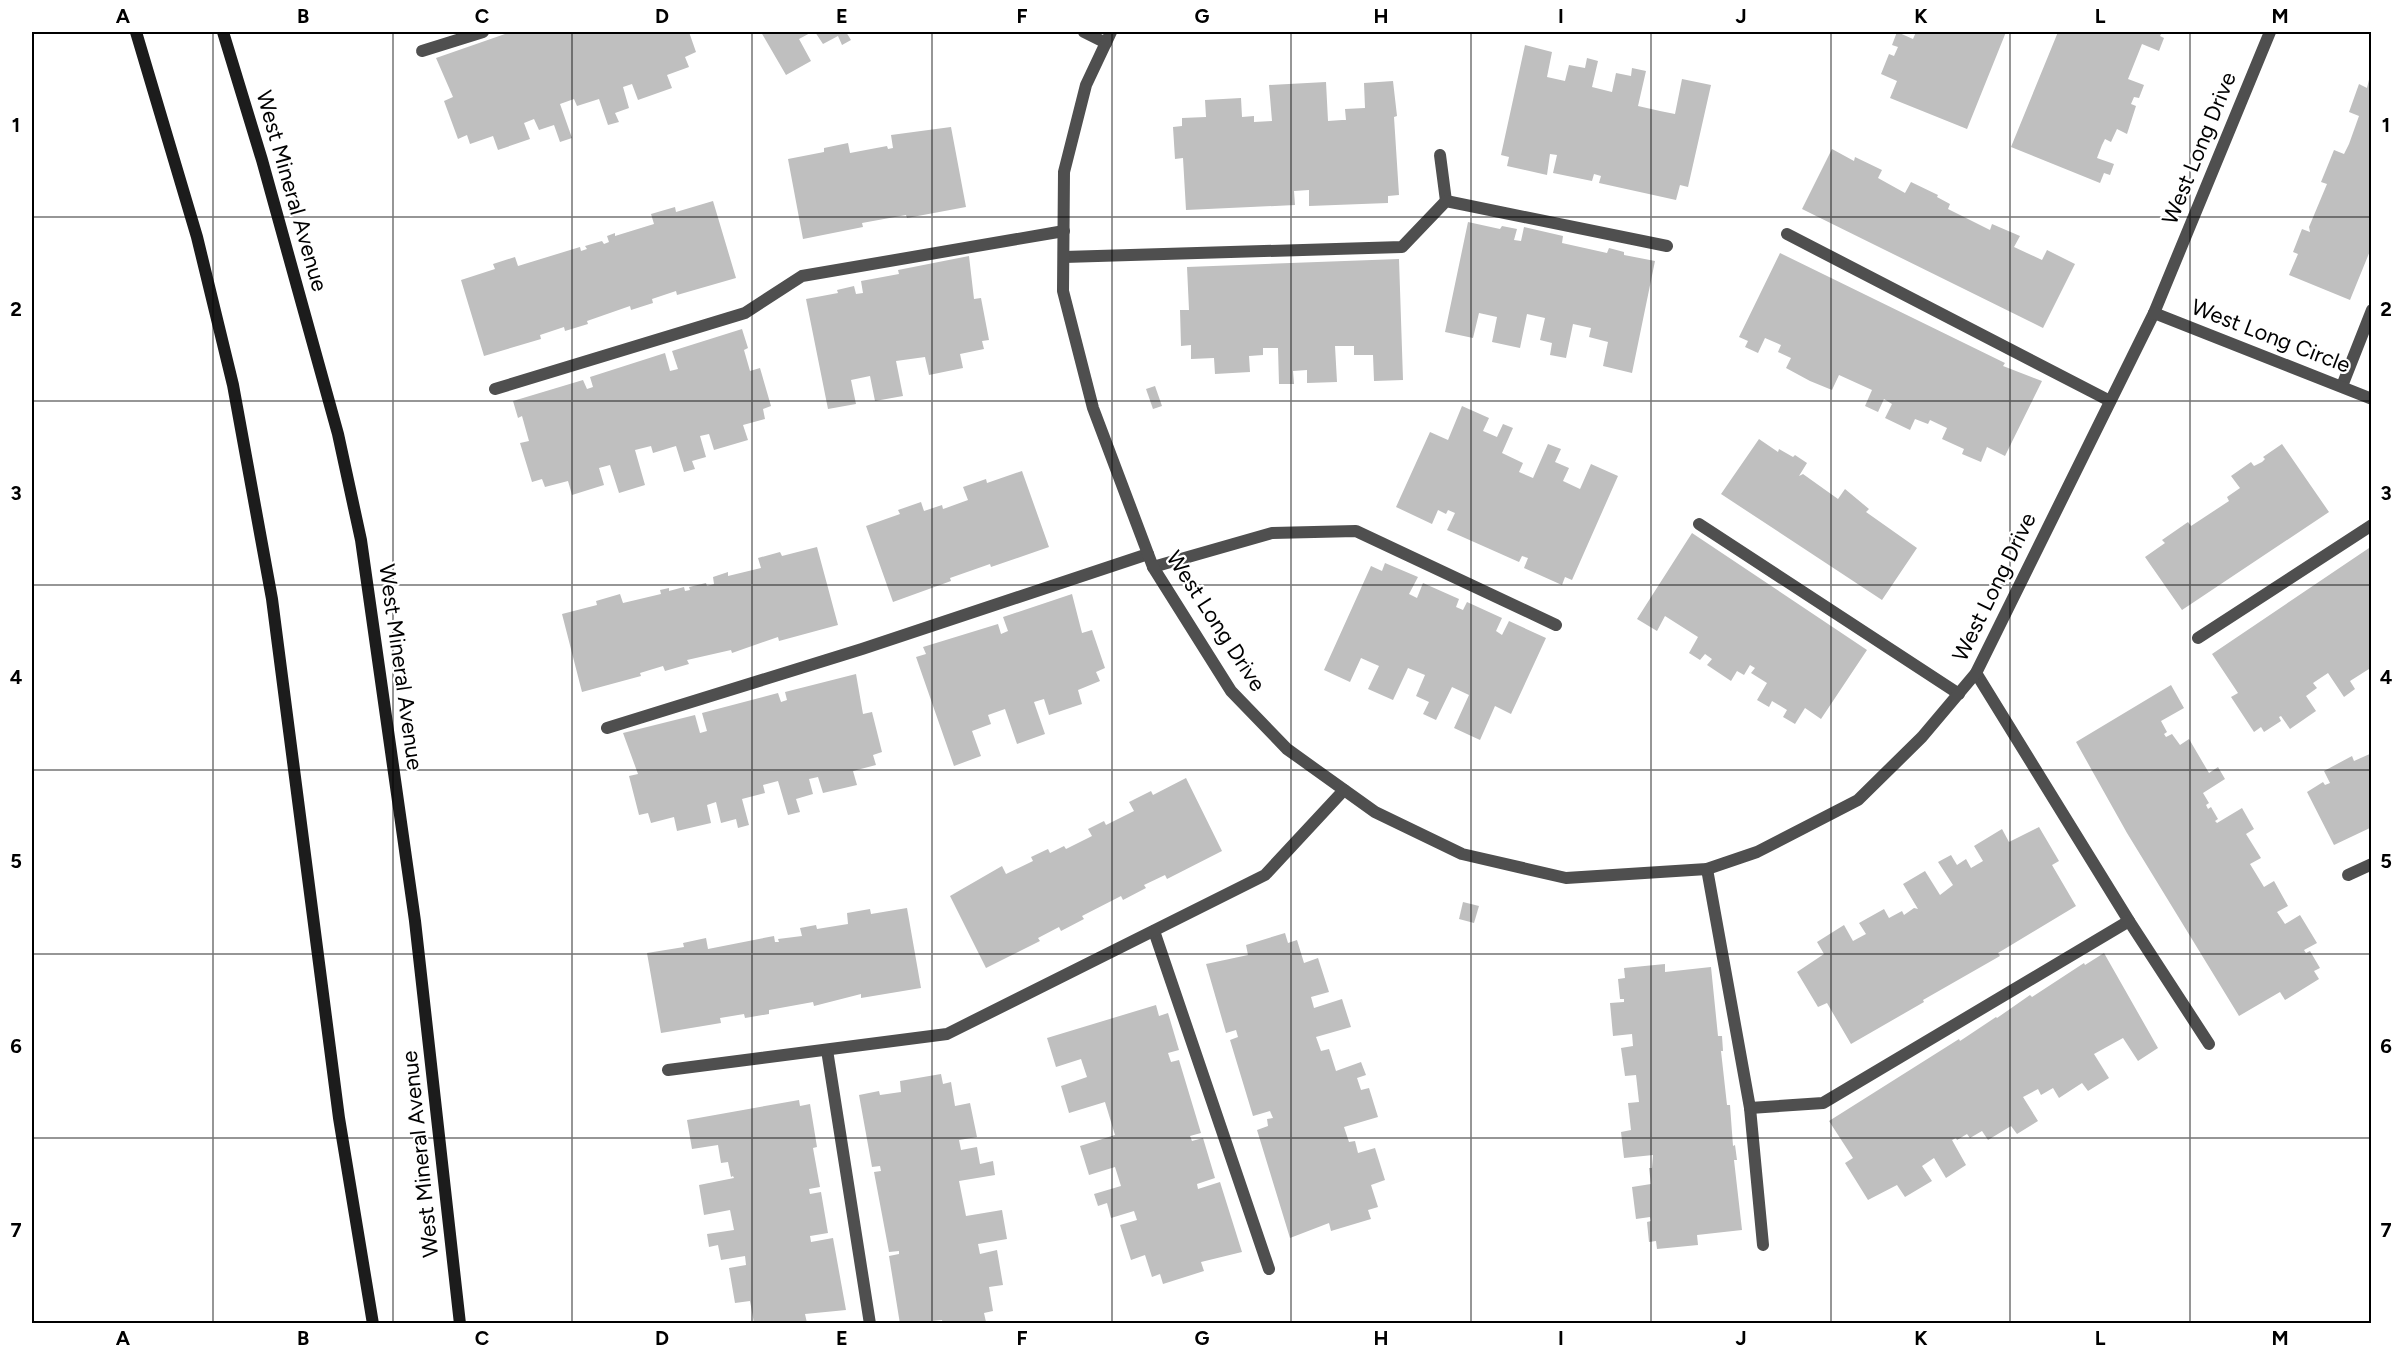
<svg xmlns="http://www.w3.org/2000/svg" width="2403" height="1355" font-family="Figtree,sans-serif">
	<rect width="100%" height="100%" fill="#fff"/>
	<!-- building -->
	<g fill="#bfbfbf">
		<polygon points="511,32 689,32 696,52 685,57 689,67 667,75 672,88 638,100 632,84 623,87 629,108 615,113 619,122 608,125 599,99 577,106 574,99 560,104 572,138 560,142 554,125 539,130 534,119 524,123 530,139 498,150 493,136 470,144 467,135 458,139 444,101 453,97 436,58"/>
		<polygon points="761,32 812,32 799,39 811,61 786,75"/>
		<polygon points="815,32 846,32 851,40 842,45 838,36 823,44"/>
		<polygon points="1897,32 1913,39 1916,32 2006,32 1967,129 1890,98 1897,81 1881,74 1889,54 1894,56 1898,47 1892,45"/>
		<polygon points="2058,32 2162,32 2160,36 2164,38 2159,51 2142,44 2128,79 2144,85 2139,98 2134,97 2131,104 2136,106 2127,134 2117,129 2111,142 2105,139 2102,145 2097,158 2114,164 2110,175 2104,173 2100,183 2011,147"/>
		<polygon points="1525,45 1552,52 1547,77 1565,81 1569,65 1585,68 1587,58 1598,61 1592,87 1612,92 1616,73 1631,76 1632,68 1646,71 1638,106 1660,111 1675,114 1682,79 1711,85 1688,187 1680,185 1676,200 1599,183 1601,176 1594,174 1592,181 1553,173 1557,155 1550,154 1547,175 1507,166 1509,157 1501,155"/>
		<polygon points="2371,71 2372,246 2350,300 2289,275 2298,254 2293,252 2302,229 2310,232 2309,227 2327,184 2321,182 2334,150 2344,154 2349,144 2359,116 2349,112 2359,84 2367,88"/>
		<polygon points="1393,81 1397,116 1394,117 1399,195 1388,196 1388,203 1309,206 1309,190 1294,191 1295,205 1186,210 1183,158 1175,159 1173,127 1182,126 1182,118 1206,117 1205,100 1241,98 1242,117 1254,116 1254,122 1272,121 1269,85 1326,82 1328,121 1342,120 1346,120 1345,109 1365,108 1364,83"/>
		<polygon points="951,127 966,207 907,218 906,215 862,223 863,227 803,239 788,159 824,152 824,148 848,143 850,153 887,146 888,149 893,148 891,135"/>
		<polygon points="1832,149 1854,161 1855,157 1882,170 1878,178 1905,193 1911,182 1938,195 1937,197 1950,204 1948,209 1990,230 1992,224 2020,236 2014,247 2042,260 2047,250 2075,264 2043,328 1802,209"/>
		<polygon points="713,201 736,278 677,295 676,291 652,299 653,303 631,310 630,306 587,321 588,324 565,331 564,327 540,335 541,339 484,356 461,280 495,269 493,264 515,257 518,266 580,247 581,251 587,249 585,246 602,241 604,244 609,242 607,236 615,233 615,236 654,224 651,214 675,207 676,212"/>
		<polygon points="1468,222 1500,229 1502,226 1517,229 1514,240 1521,241 1524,227 1563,236 1562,243 1607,253 1609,248 1624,252 1624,255 1655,261 1632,373 1603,366 1608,342 1589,337 1591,328 1573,324 1566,358 1550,355 1552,343 1540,340 1545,318 1527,314 1520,348 1492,342 1497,317 1479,313 1473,338 1445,332"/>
		<polygon points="1780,253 2005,363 2003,366 2042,381 2005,456 1987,447 1981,462 1962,454 1964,449 1942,439 1947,428 1930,420 1928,424 1915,419 1910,430 1885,418 1892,404 1884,399 1878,412 1865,406 1872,390 1839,375 1832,390 1810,381 1786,368 1791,358 1778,352 1781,345 1765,338 1758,353 1745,347 1748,341 1739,337"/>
		<polygon points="969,256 974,299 981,298 989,340 982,341 984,349 960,354 963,368 929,375 925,357 896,361 903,396 875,401 870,376 851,380 856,404 828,409 806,299 838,293 837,290 854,286 856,294 863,293 861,281 899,274 898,270"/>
		<polygon points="1399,259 1403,380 1374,381 1373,355 1354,355 1354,346 1335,346 1337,382 1307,383 1307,370 1293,371 1294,384 1279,384 1278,348 1263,348 1263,355 1249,356 1250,372 1215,374 1214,358 1191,359 1191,345 1181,346 1180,310 1189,310 1187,267"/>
		<polygon points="742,329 748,348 744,350 750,371 760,368 771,406 763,409 765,419 743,425 748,440 714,450 709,434 700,436 706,457 692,461 695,469 684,472 676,446 653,453 651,446 635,450 645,485 619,493 610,465 599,468 604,485 572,495 568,481 545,487 542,479 532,482 520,443 529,441 522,416 518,418 513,401 583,380 587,389 593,387 590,377 665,353 670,371 678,369 672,351"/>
		<polygon points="1155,386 1162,406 1153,409 1146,389"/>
		<polygon points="1462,406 1489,418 1483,431 1497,437 1503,424 1513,428 1502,453 1523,463 1519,472 1533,478 1548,444 1561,449 1555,462 1569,468 1563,481 1580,489 1591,464 1618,476 1572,580 1565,577 1562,585 1524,568 1528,558 1522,556 1519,562 1447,530 1455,513 1448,510 1446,514 1438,510 1432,524 1396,507 1430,432 1448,440"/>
		<polygon points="1759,439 1778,452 1779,449 1793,457 1795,455 1807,463 1799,476 1803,474 1838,499 1845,489 1869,509 1866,512 1917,548 1882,600 1721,494"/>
		<polygon points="2282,444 2329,512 2182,610 2145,557 2165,543 2162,540 2188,522 2191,526 2229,501 2227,497 2240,488 2231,476 2251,462 2254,466 2262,462 2265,459 2263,457"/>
		<polygon points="1022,471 1049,547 991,567 990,564 950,578 951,581 893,602 866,526 900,514 898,510 921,502 924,511 942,505 943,509 946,508 968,500 963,487 986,479 987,483"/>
		<polygon points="1692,533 1867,650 1821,719 1805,708 1795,724 1783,717 1787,710 1772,701 1769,707 1757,700 1767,683 1751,673 1755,668 1750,665 1744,675 1737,671 1731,681 1707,665 1712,659 1705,654 1700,660 1689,653 1698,637 1665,616 1657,631 1637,619"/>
		<polygon points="2372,546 2372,673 2369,669 2350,681 2355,689 2344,697 2328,673 2313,683 2317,688 2306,696 2316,711 2290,729 2281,716 2279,717 2281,721 2264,732 2261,727 2254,732 2231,697 2238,693 2212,654"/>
		<polygon points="817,547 838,625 779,641 778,637 732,653 731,650 687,660 689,664 665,671 663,666 640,673 641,676 582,692 562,614 597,605 596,601 620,594 623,603 661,594 660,590 669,588 669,591 684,587 685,591 690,590 689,587 706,583 707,586 714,584 713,577 728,572 728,576 761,568 758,558 780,552 782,556"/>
		<polygon points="1385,563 1418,577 1409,594 1417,598 1423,583 1459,599 1456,607 1463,610 1467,602 1502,618 1496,631 1502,635 1509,621 1546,638 1511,714 1495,706 1480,740 1454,728 1469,695 1452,687 1436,720 1423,714 1429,702 1416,696 1425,675 1408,668 1393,700 1368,689 1379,666 1361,658 1350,682 1324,670 1371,566 1382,571"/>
		<polygon points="1072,594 1082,633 1092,630 1105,668 1096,672 1100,681 1078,690 1082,704 1049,715 1044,699 1034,702 1045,734 1017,744 1005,709 988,715 991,724 972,731 981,756 954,766 916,657 926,654 923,647 998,624 1001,634 1008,631 1003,617"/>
		<polygon points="856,674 863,714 872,712 882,752 873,755 876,765 853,771 857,785 823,793 818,777 809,779 813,794 796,799 800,812 788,815 778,781 763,785 765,793 742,799 749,825 738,828 736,819 721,823 716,802 707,805 711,823 677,831 674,817 651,823 648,813 639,815 629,776 638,774 623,733 695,715 700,733 707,731 702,713 778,693 781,702 787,700 785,692"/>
		<polygon points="2171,685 2184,708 2161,721 2167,732 2164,734 2166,737 2172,734 2180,745 2189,739 2209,773 2218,767 2225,779 2203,793 2209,803 2206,805 2208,809 2211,807 2218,819 2215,821 2217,823 2242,808 2254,829 2246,834 2261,858 2250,864 2264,887 2274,881 2288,906 2277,912 2285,924 2300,915 2317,943 2304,950 2306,953 2310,951 2320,968 2314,971 2319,979 2285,1000 2280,992 2239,1016 2127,833 2076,742"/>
		<polygon points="2372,753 2372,827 2334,845 2307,792 2323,782 2325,785 2330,783 2324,771 2352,756 2354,761"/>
		<polygon points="1186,778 1222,851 1167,879 1165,875 1144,885 1146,888 1123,900 1121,896 1082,916 1084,919 1061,931 1059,927 1038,938 1040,941 986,968 950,896 1002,866 1006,874 1033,861 1031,857 1048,849 1050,853 1064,846 1066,849 1092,836 1088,829 1104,821 1106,825 1134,811 1129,802 1151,791 1153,795"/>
		<polygon points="2039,827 2059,861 2052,865 2076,906 1998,953 2000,956 1923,1000 1924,1002 1851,1044 1827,1003 1818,1007 1797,972 1824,954 1817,942 1844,925 1853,941 1866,934 1859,923 1884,909 1889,918 1902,911 1904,915 1914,908 1918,909 1903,884 1925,871 1940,895 1953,885 1938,862 1951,855 1957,865 1966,859 1971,868 1983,861 1974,846 2002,829 2009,842"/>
		<polygon points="1463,902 1479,906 1474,923 1459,919"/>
		<polygon points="907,908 921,988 861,998 861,994 814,1006 813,1002 769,1010 769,1014 745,1018 744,1014 720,1018 721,1023 661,1033 647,953 684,947 683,943 706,938 708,949 774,936 775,942 779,942 778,939 802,936 800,928 816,925 817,929 848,924 847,913 870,909 871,914"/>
		<polygon points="1285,933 1288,943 1297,940 1304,963 1318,958 1329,992 1311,997 1314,1008 1342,999 1351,1027 1316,1037 1321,1051 1329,1049 1336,1071 1361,1062 1366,1075 1357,1078 1361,1090 1369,1088 1378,1117 1344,1127 1349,1142 1355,1141 1358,1153 1375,1148 1385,1180 1371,1185 1378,1207 1368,1210 1371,1219 1331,1231 1329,1223 1290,1238 1257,1130 1268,1126 1267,1119 1273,1118 1270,1111 1253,1116 1230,1040 1238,1037 1236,1030 1226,1033 1206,964 1248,955 1246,945"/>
		<polygon points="2104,953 2158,1048 2138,1061 2123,1038 2094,1054 2109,1078 2088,1091 2082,1083 2059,1098 2053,1088 2041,1095 2038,1089 2023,1097 2038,1121 2017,1134 2011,1126 1988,1140 1982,1131 1970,1138 1967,1134 1957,1140 1956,1138 1952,1140 1966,1165 1946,1178 1934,1158 1922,1166 1932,1181 1905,1197 1897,1185 1868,1200 1845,1163 1853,1158 1829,1121 1959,1039 1960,1041 1996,1017 1997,1018 2030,995 2032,997 2084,963 2085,965"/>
		<polygon points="1665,964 1665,972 1711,967 1718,1036 1722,1036 1723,1051 1721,1051 1727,1105 1730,1105 1733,1146 1735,1145 1737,1160 1734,1160 1742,1230 1697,1235 1698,1245 1657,1249 1656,1241 1649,1242 1647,1222 1651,1221 1650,1217 1636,1219 1632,1187 1651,1184 1649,1168 1652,1168 1653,1155 1624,1158 1621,1132 1631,1130 1628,1103 1639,1102 1636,1075 1625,1076 1621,1048 1633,1046 1632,1034 1613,1036 1610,1003 1624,1002 1624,999 1620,999 1618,979 1625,978 1624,968"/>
		<polygon points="1156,1005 1159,1016 1168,1013 1179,1050 1168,1053 1171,1062 1179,1060 1201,1133 1190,1136 1192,1141 1203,1138 1215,1178 1197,1184 1198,1189 1220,1182 1242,1252 1201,1262 1204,1271 1163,1284 1160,1274 1152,1277 1145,1255 1131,1260 1120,1225 1137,1220 1134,1211 1111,1218 1107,1203 1098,1206 1094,1194 1121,1186 1115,1167 1089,1175 1080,1146 1115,1135 1105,1102 1069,1113 1061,1086 1087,1077 1081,1059 1056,1067 1047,1038"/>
		<polygon points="941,1074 943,1084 951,1082 955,1106 970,1103 977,1137 959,1140 961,1150 977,1147 980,1164 993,1161 995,1175 959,1181 966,1216 1002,1210 1007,1239 978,1244 980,1254 997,1250 1003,1285 989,1287 993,1311 984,1313 986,1322 943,1324 942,1320 900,1324 889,1256 899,1254 899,1251 889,1252 874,1172 881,1171 880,1166 872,1167 859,1095 879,1091 880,1095 901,1092 900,1081"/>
		<polygon points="799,1100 800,1106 810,1104 817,1147 813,1148 820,1187 809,1189 810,1194 821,1192 828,1233 810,1236 811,1242 833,1238 846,1310 805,1314 807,1323 803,1324 754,1323 750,1301 735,1303 729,1268 746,1265 745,1256 721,1260 718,1245 709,1247 707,1234 734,1230 730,1210 704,1215 699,1185 734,1178 733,1176 731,1177 728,1162 721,1163 718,1145 692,1149 687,1120"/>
	</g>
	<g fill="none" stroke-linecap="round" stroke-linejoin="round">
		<!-- service -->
		<g stroke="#4f4f4f" stroke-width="12">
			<polyline points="1084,32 1106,43"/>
			<polyline points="422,51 483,32"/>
			<polyline points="1440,155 1446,201"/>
			<polyline points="1787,234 2110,401"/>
			<polyline points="1064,257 1402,247 1446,201 1667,246"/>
			<polyline points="2342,386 2372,310"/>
			<polyline points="495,389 745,313 802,276 1064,231"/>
			<polyline points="1699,524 1959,694"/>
			<polyline points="1153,567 1272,533 1356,531 1556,625"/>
			<polyline points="2198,638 2372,525"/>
			<polyline points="1976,673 2129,921 2209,1044"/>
			<polyline points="607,728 862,649 1148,554"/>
			<polyline points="1707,869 1750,1108 1763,1245"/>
			<polyline points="2348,875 2372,864"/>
			<polyline points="1154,931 1269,1269"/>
			<polyline points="827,1050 870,1324"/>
			<polyline points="668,1070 947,1034 1265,875 1344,790"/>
			<polyline points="1750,1108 1823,1103 2129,921"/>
		</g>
		<!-- minor -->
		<g stroke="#4f4f4f" stroke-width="12">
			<polyline points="1111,32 1086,85 1064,172 1063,291 1093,408 1153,567 1231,691 1287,749 1375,812 1462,854 1566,878 1707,869 1757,852 1858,800 1922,737 1976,673 2154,313 2270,32"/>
			<polyline points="2154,313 2372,399"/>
		</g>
		<!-- secondary -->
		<g stroke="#1c1c1c" stroke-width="12">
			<polyline points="136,32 197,237 233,385 272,599 339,1118 373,1324"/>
			<polyline points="223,32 262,160 338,434 361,540 415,921 460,1324"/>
		</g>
	</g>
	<!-- grid -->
	<path fill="none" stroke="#000" stroke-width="1.5" stroke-opacity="0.55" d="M213 32V1324M393 32V1324M572 32V1324M752 32V1324M932 32V1324M1112 32V1324M1291 32V1324M1471 32V1324M1651 32V1324M1831 32V1324M2010 32V1324M2190 32V1324M32 217H2372M32 401H2372M32 585H2372M32 770H2372M32 954H2372M32 1138H2372"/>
	<g text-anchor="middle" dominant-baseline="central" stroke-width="4.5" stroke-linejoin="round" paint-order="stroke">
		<!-- street labels -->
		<g font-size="22" fill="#000" stroke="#fff">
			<text transform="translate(2199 148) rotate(-68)">West Long Drive</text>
			<text transform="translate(292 191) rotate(74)">West Mineral Avenue</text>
			<text transform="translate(2271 336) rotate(21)">West Long Circle</text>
			<text transform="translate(1994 587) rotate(-64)">West Long Drive</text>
			<text transform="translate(1216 621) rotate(57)">West Long Drive</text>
			<text transform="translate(401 667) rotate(82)">West Mineral Avenue</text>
			<text transform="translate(420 1154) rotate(-96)">West Mineral Avenue</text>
		</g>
	</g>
	<!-- border -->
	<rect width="2403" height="1355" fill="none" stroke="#ffffff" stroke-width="66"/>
	<rect x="33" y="33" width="2337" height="1289" fill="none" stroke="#000" stroke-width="2"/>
	<g font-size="20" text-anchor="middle" font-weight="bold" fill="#000">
		<text x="123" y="23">A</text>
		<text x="303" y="23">B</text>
		<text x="482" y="23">C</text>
		<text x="662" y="23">D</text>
		<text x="842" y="23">E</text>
		<text x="1022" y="23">F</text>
		<text x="1202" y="23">G</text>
		<text x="1381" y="23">H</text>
		<text x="1561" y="23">I</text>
		<text x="1741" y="23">J</text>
		<text x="1921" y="23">K</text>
		<text x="2100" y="23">L</text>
		<text x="2280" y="23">M</text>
		<text x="16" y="132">1</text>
		<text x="2386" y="132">1</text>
		<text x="16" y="316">2</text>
		<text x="2386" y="316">2</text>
		<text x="16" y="500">3</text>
		<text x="2386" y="500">3</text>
		<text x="16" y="684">4</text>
		<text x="2386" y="684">4</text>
		<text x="16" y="868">5</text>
		<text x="2386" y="868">5</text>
		<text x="16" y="1053">6</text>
		<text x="2386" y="1053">6</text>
		<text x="16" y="1237">7</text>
		<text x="2386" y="1237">7</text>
		<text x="123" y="1345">A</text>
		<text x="303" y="1345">B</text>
		<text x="482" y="1345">C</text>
		<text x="662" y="1345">D</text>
		<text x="842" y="1345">E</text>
		<text x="1022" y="1345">F</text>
		<text x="1202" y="1345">G</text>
		<text x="1381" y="1345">H</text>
		<text x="1561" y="1345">I</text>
		<text x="1741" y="1345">J</text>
		<text x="1921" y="1345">K</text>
		<text x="2100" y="1345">L</text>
		<text x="2280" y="1345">M</text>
	</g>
</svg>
